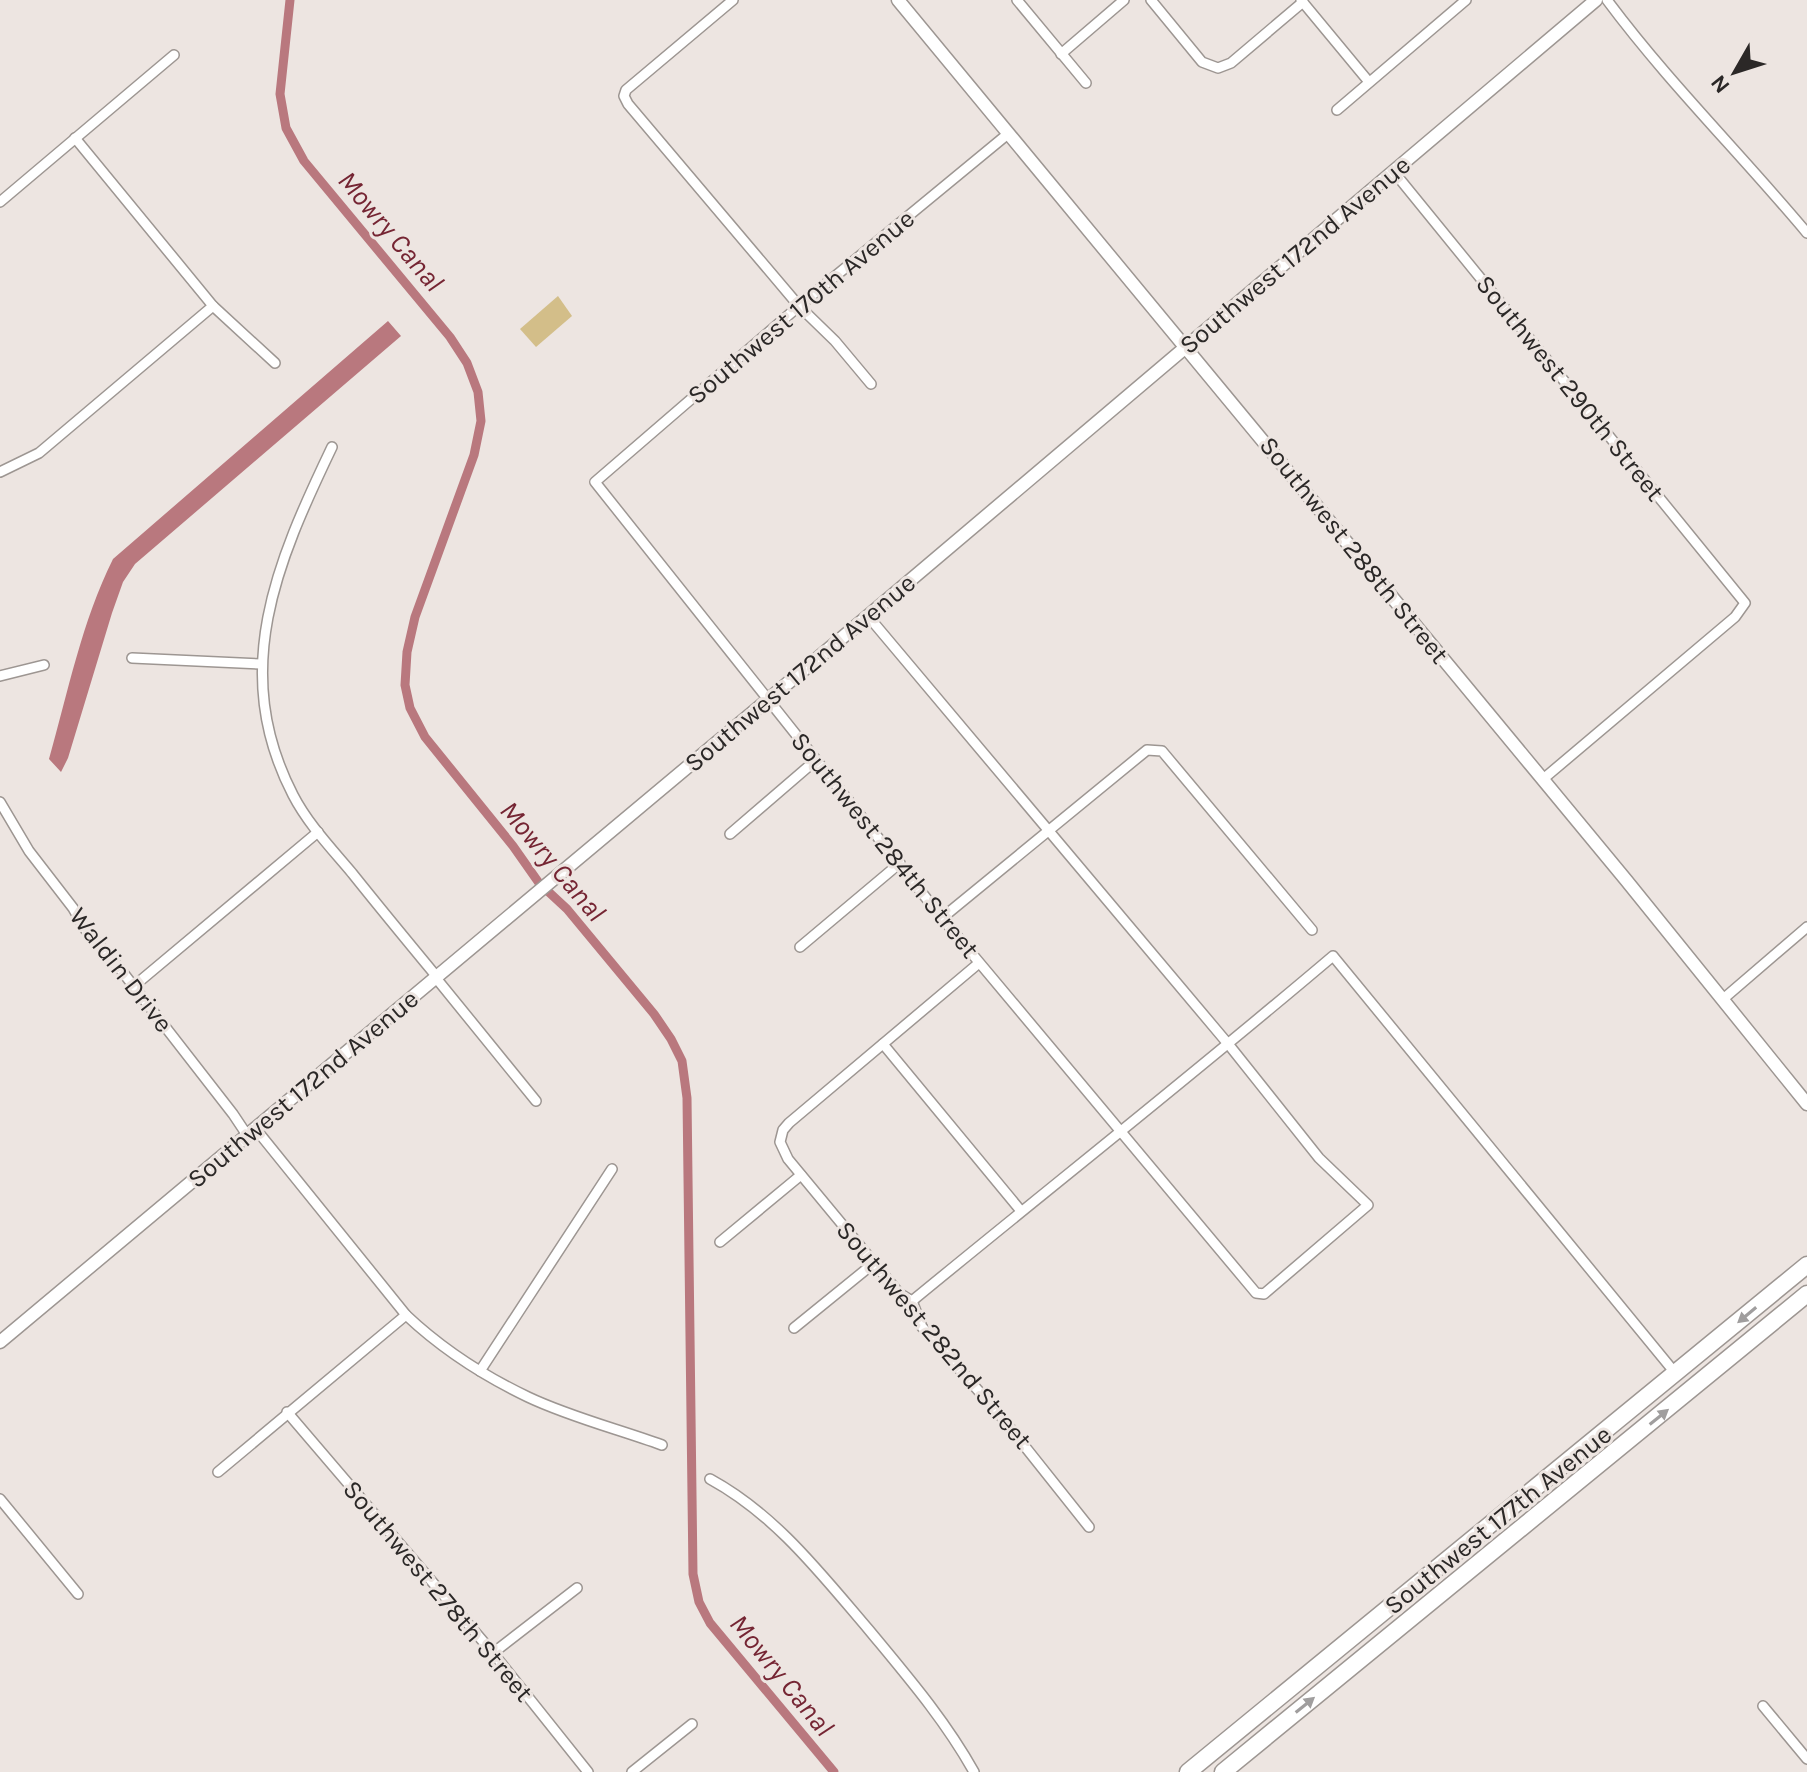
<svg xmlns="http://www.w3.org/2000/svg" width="1807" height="1772" font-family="Karla,sans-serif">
	<rect width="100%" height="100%" fill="#ede5e1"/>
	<!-- green -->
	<polygon fill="#d3be89" points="558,296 572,316 536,347 520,329"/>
	<!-- water -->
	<path fill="#b9787e" d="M388 321 401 336 135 564 123 582 112 613 68 758 61 772 49 759C68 692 82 621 113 559Z"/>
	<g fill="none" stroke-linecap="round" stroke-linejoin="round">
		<!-- canal -->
		<polyline stroke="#b9787e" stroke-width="9" points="290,0 280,94 286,128 304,161 450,337 467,363 478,392 481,421 474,455 415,617 407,652 405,685 410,708 425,737 513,846 539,883 567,909 654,1014 671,1039 682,1061 687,1098 693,1574 699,1602 710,1623 834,1772"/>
		<!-- minor casing -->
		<g stroke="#9d9692" stroke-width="12">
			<g id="minor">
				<polyline points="733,0 626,90 624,96 628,104 799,306 835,341 871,384"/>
				<polyline points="1017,0 1086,83"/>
				<polyline points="1151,0 1202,62 1218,68 1231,63 1303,2"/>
				<polyline points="1301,0 1369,82"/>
				<path d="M1607 0C1668 82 1741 154 1807 233"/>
				<polyline points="1061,54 1124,0"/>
				<polyline points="1337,110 1466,0"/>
				<polyline points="75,138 213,306 275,363"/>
				<polyline points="1394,172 1745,603 1735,617 1542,780"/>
				<polyline points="0,202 174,55"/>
				<path d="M332 447C277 562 229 671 293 795 308 824 331 848 352 873 380 908 408 942 437 977"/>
				<polyline points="0,472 39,453 213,306"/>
				<polyline points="868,616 1229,1045 1319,1158 1368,1205 1264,1294 1256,1293 942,918 595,482 799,306 1009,133"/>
				<polyline points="132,658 261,664"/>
				<polyline points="0,676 44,665"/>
				<polyline points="0,802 29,851 73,908 85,929 121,970 233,1114 247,1135"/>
				<polyline points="730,834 816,760"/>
				<polyline points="942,918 1147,750 1162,751 1312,930"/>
				<polyline points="800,947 900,863"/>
				<polyline points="979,963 789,1123 783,1130 780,1142 788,1159 899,1293 912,1301 922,1327 999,1414 1089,1527"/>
				<polyline points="436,978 536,1101"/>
				<polyline points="134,986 318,832"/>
				<polyline points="1722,1000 1807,927"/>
				<polyline points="883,1044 1021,1211"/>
				<path d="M255 1128 406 1315C441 1348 484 1376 528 1397 570 1417 618 1429 662 1445"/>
				<polyline points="720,1242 801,1175"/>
				<path d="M912 1301C1052 1186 1194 1074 1333 956L1676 1374"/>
				<polyline points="794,1328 874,1263"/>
				<polyline points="480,1371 612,1169"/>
				<polyline points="287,1412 493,1653 588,1772"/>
				<polyline points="218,1472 406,1315"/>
				<path d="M710 1479C776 1515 821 1574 869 1630 907 1676 945 1720 974 1772"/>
				<polyline points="0,1499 78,1594"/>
				<polyline points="493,1653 577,1588"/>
				<polyline points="1763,1706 1807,1759"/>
				<polyline points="632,1772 692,1724"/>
			</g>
		</g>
		<!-- tertiary casing -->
		<g stroke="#9d9692" stroke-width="15">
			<g id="tertiary">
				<polyline points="898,0 1626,880 1807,1104"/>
				<polyline points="0,1342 868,616 1596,0"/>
			</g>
		</g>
		<!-- trunk casing -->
		<g stroke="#9d9692" stroke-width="19">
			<g id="trunk">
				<polyline points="1188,1772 1807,1265"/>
				<polyline points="1223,1772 1807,1294"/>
			</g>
		</g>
		<!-- minor -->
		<use href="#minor" stroke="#fff" stroke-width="9"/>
		<!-- tertiary -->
		<use href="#tertiary" stroke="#fff" stroke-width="12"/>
		<!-- trunk -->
		<use href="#trunk" stroke="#fff" stroke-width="16"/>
	</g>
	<!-- one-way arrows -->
	<defs><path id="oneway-solid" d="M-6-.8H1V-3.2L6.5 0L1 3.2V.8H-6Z" transform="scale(2)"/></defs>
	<g fill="#a09e9e">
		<use href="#oneway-solid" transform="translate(1747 1315) rotate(140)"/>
		<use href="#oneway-solid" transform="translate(1659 1417) rotate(-39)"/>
		<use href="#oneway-solid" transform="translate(1305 1705) rotate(-39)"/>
	</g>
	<g text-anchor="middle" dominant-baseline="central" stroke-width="6" stroke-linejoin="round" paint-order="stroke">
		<!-- street labels -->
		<g font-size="26" fill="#2b2827" stroke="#ede5e1">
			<text transform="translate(1295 255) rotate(-40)">Southwest 172nd Avenue</text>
			<text transform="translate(801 307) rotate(-40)">Southwest 170th Avenue</text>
			<text transform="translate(1570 388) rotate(51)">Southwest 290th Street</text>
			<text transform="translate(1354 550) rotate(51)">Southwest 288th Street</text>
			<text transform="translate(800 673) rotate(-40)">Southwest 172nd Avenue</text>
			<text transform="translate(885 845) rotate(51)">Southwest 284th Street</text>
			<text transform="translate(121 970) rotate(52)">Waldin Drive</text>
			<text transform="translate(303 1089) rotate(-40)">Southwest 172nd Avenue</text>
			<text transform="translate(934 1335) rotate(50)">Southwest 282nd Street</text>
			<text transform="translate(1498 1520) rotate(-39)">Southwest 177th Avenue</text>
			<text transform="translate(438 1591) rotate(50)">Southwest 278th Street</text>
		</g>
		<!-- water labels -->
		<g font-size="28" font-style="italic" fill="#752533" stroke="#ede5e1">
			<text transform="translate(391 231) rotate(50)">Mowry Canal</text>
			<text transform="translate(553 861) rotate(50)">Mowry Canal</text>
			<text transform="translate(782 1675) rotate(51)">Mowry Canal</text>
		</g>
	</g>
	<!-- north arrow -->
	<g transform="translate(1735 72) rotate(231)" stroke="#ede5e1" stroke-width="6" paint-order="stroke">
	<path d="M0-6L14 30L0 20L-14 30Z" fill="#2b2827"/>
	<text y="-12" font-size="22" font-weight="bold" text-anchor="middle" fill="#2b2827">N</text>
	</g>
</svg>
